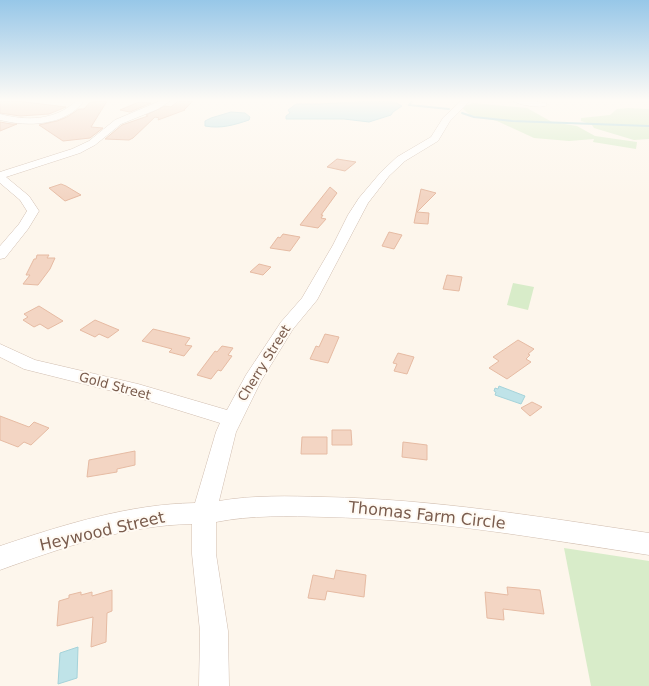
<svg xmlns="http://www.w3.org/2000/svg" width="649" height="686" font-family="'DejaVu Sans',sans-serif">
	<rect width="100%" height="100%" fill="#fdf6ec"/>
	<!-- green -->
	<g fill="#d8ecc9">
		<polygon points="473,103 527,108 552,122 577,126 595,136 637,142 636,149 593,142 594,139 569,141 534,138 497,121 470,115 461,107"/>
		<polygon points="628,108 649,109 649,139 634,140 594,128 592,125 581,121 581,118 610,115 617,109"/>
		<polygon points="513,283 534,287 528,310 507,305"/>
		<polygon points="564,548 649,561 649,686 591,686"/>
	</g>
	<!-- water -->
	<g fill="#bfe3e8" stroke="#a5d3da">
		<polygon points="371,101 395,102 402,106 393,112 391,115 369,122 344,119 286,119 286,116 290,113 288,110 296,104 320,104"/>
		<path d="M231 112 245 113 250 117 249 120C234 125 221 129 205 126V121L211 118Z"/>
		<polygon points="499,386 525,396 521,404 495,395 496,392 494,391 495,388 498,389"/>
		<polygon points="78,647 77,678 58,684 60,653"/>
	</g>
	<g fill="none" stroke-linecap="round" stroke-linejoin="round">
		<!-- stream -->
		<g stroke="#a5d3da" stroke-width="2">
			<polyline points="412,101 409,105 449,109"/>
			<polyline points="462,113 474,117 512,121 649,126"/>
		</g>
	</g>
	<!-- building -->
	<g fill="#f3d5c3" stroke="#e6bba3">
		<polygon points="0,101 17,101 66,107 49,114 20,116 0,113"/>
		<polygon points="107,101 91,127 103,128 90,138 63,141 39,125 57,121 67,117 79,109 84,109 90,102"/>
		<polygon points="178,101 193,101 184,110 185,110 158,120 159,118 155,117 133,138 129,140 105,139 122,125 148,116 146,115 165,106 171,107"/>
		<polygon points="139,102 151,103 130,112 120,110"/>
		<polygon points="0,122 11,124 17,124 0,131"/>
		<polygon points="337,159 356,162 345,171 327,167"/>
		<polygon points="61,184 66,186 81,195 65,201 49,188"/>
		<polygon points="330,187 337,193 321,215 323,215 321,218 326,219 318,228 300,225"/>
		<polygon points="421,189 436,193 417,212 429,213 428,224 414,223"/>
		<polygon points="389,232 402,235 394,249 382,246"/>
		<polygon points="283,234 300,237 290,251 270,248 278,237 280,238"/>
		<polygon points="37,255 49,255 47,258 55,258 50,269 38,285 23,284 30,275 26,275 34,259 36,259"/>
		<polygon points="259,264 271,267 263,275 250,272"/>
		<polygon points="447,275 462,277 459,291 443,289"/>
		<polygon points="39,306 63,321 48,329 40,324 34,327 23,320 28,317 24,314"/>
		<polygon points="95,320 119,330 108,338 99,334 95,337 80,330"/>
		<polygon points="153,329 190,338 185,345 192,346 184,356 169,352 172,349 142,341"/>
		<polygon points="325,334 339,337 328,363 310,359 316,346 319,347"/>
		<polygon points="518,340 534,349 528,354 530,355 526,359 531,362 507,379 489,368 499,361 493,357"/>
		<polygon points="222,346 233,348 228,355 232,356 221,371 218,370 211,379 197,375 215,351 217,352"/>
		<polygon points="398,353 414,357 407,374 394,371 397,364 393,363"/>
		<polygon points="532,402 542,407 530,416 521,408"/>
		<polygon points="0,416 29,427 34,422 49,428 31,445 24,442 18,447 0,440"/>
		<polygon points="332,430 351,430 352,445 332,445"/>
		<polygon points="302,437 327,437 327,454 301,454"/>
		<polygon points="403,442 427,445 427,460 402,457"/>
		<polygon points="135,451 135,465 117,469 117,472 87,477 89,460"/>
		<polygon points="336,570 366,575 364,597 327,591 325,600 308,598 313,575 334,579"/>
		<polygon points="507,587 540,590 544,614 503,609 504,620 487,618 485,592 508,595"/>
		<polygon points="112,590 112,611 107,613 106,642 91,647 93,617 57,626 59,601 69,598 69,595 81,592 81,595 92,592 92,596"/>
	</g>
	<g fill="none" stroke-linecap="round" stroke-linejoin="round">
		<!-- minor casing -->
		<g stroke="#d1beb0" stroke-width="1">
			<g id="minor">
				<path d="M76 101H84C65 126 28 127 0 120V114C26 121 55 121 76 101Z"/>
				<polygon points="160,101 170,101 158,109 121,124 95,145 80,153 6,177 29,196 39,211 28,229 5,258 0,259 0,246 19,224 27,211 20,200 0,183 0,172 72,149 89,141 115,120"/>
				<path d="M461 101H470L450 121 438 141 405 161 389 176 368 203 317 300 293 329 261 381 236 432 219 501C253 495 289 496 324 497 433 499 541 517 649 533V555C542 539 434 519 325 517 289 516 251 515 216 522V554L228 631 229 686H199L200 631 192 554V524C127 525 61 548 0 570V546C63 525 129 504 195 503L216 432 220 423 136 397 24 369 0 357V344L35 360 138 384 227 410 246 375 281 322 302 298 333 245 348 215 359 198 381 172 397 157 431 137 443 118Z"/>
				<path d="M513 101H532L546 103 547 105C543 109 518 105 513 101Z"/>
			</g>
		</g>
		<!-- minor -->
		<use href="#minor" fill="#fff" fill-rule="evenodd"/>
	</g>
	<!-- sky -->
	<linearGradient id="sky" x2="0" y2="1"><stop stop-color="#97c7e8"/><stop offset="0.51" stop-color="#fefbf6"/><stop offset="1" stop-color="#fefbf6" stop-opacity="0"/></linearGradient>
	<rect width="649" height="197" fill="url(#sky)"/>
	<g text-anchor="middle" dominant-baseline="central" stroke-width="4" stroke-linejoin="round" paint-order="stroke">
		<!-- street labels -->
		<g font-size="13" fill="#7a5c4d" stroke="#fffaf3">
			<text transform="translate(264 363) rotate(-58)">Cherry Street</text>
			<text transform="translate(115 386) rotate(15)">Gold Street</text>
		</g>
		<!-- near-street labels -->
		<g font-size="16" fill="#7a5c4d" stroke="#fffaf3">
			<text transform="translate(427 515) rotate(6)">Thomas Farm Circle</text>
			<text transform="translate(102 531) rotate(-13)">Heywood Street</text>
		</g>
	</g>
</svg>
